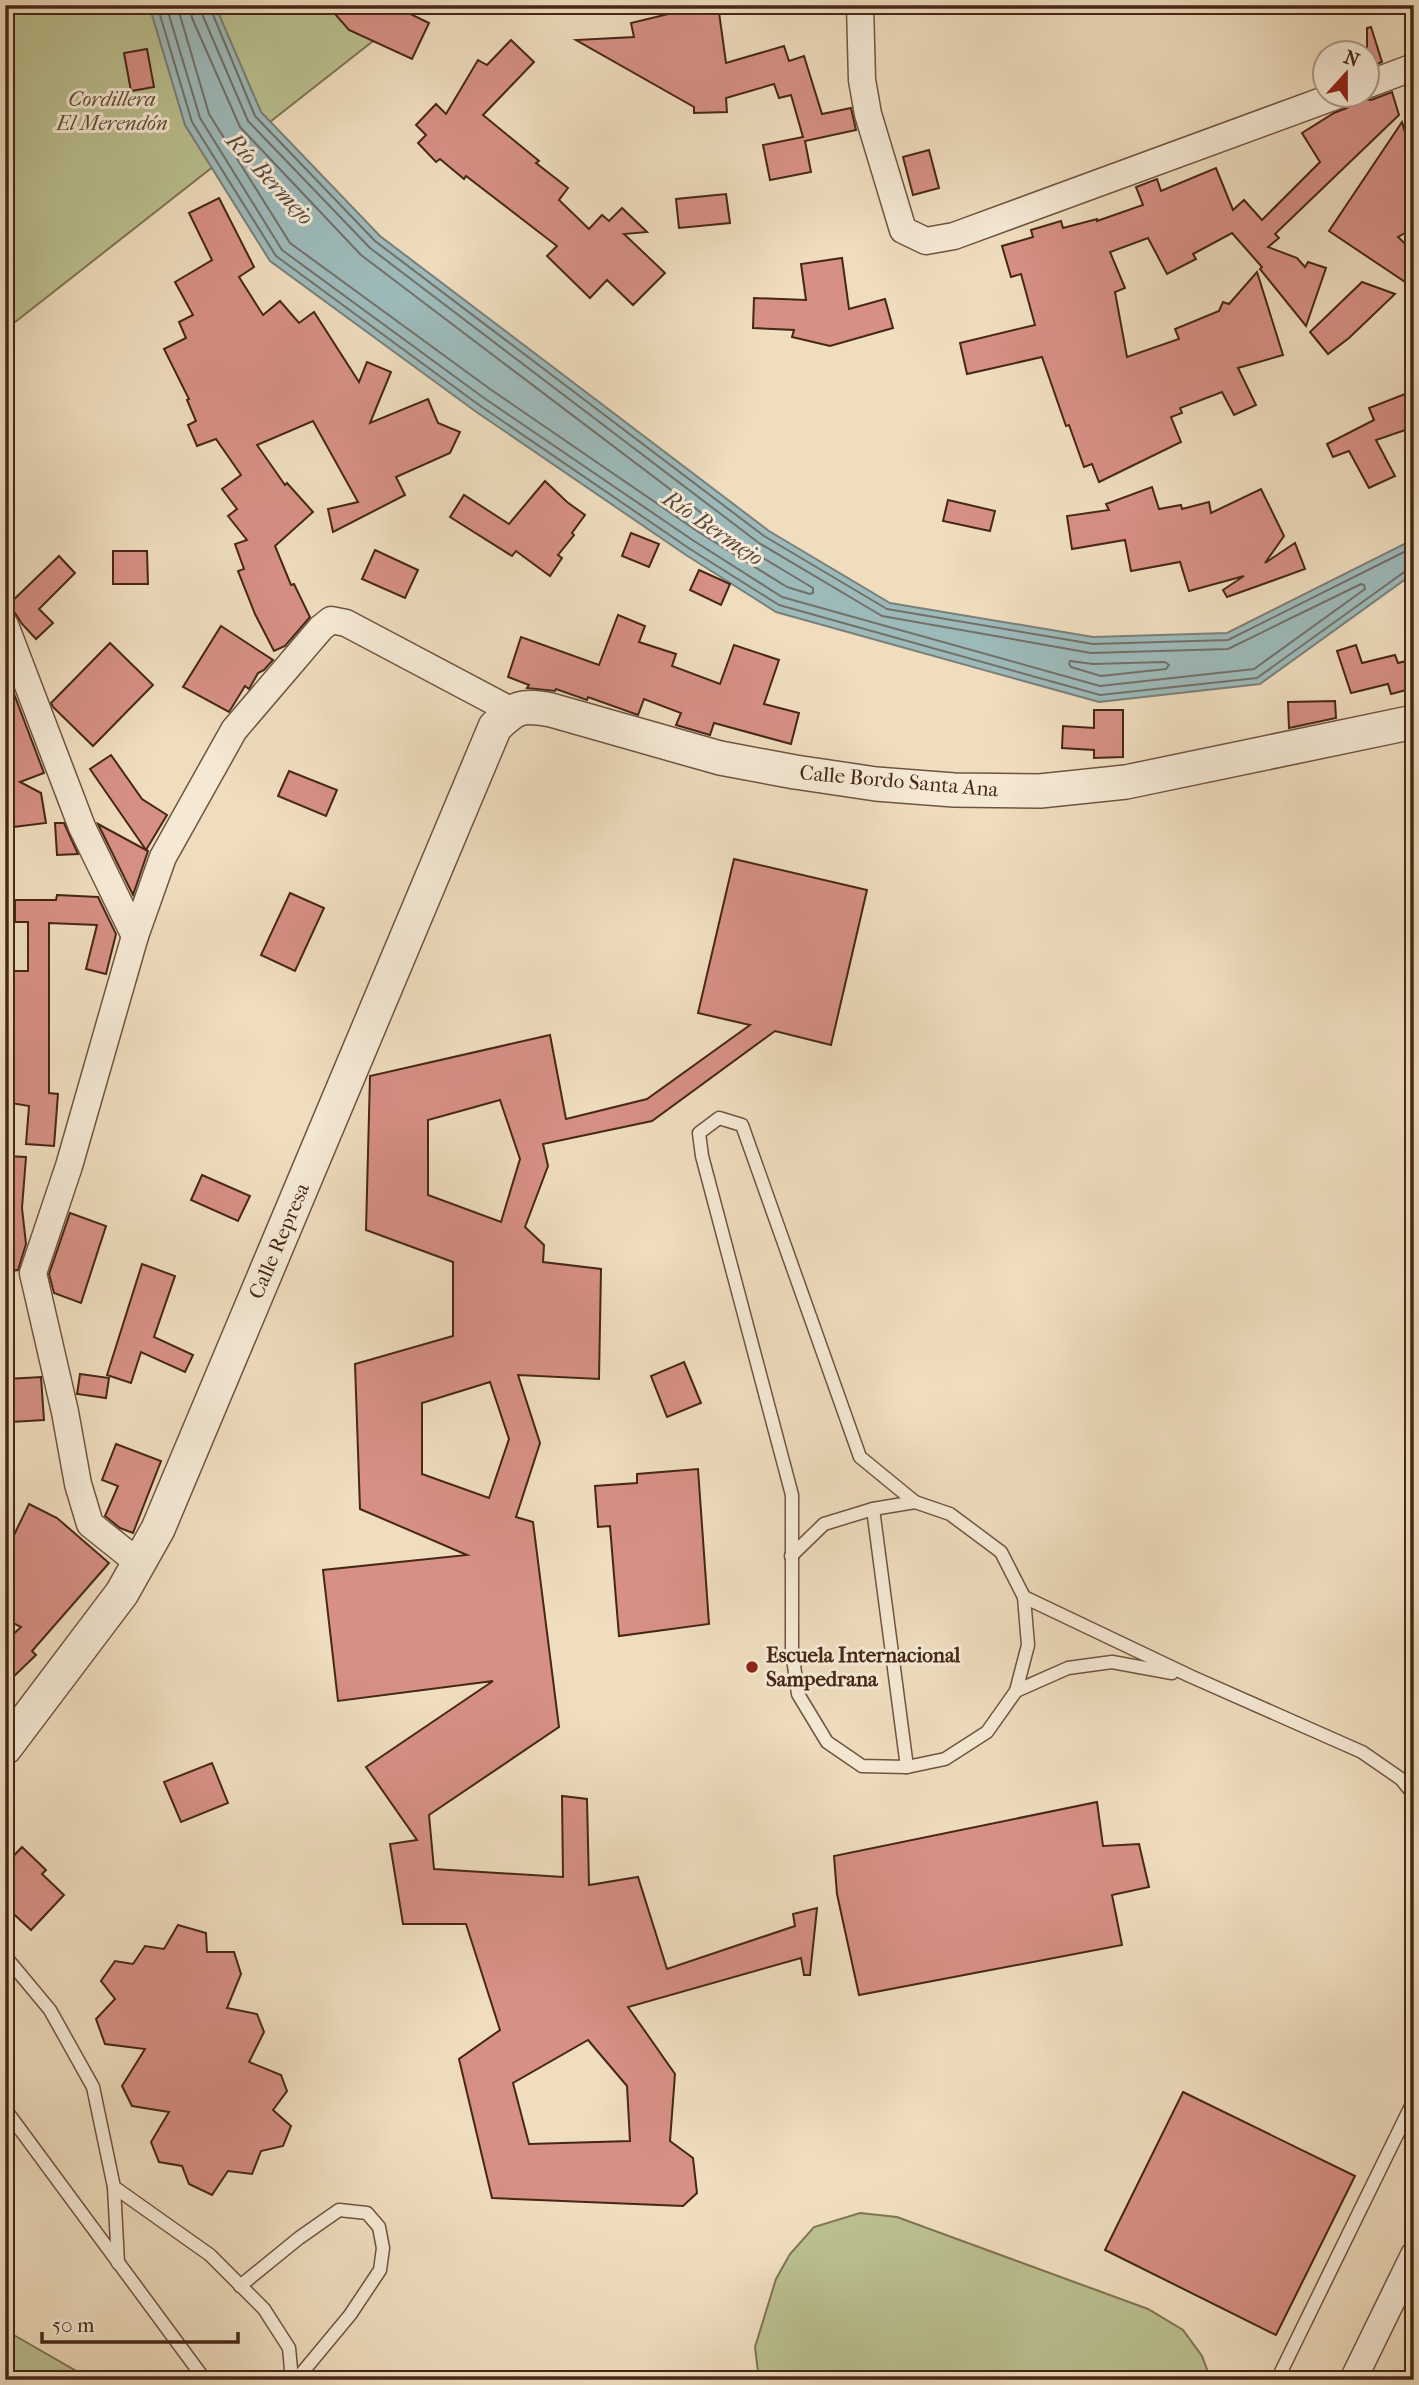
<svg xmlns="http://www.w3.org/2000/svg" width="1419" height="2385" font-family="'IM FELL French Canon',serif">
	<rect width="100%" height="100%" fill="#efddbe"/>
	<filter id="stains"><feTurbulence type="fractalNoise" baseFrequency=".00286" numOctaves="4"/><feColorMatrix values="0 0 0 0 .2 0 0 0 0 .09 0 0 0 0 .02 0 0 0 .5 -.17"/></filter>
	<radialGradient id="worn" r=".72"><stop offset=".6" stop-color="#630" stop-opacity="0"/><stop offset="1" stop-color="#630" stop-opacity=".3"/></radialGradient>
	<!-- green -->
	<g fill="#bbc090" stroke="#807453" stroke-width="2">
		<polygon points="5,5 416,5 410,12 5,330"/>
		<polygon points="860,2213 897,2217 1148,2309 1183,2330 1202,2356 1211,2380 759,2380 755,2347 776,2279 790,2254 814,2227"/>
		<polygon points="5,2330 92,2380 5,2380"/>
	</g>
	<!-- water -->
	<polygon fill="#9dbaba" stroke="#7a7f78" stroke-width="2" points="149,5 215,5 261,112 380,236 769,531 890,603 1093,637 1227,633 1414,539 1414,573 1260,684 1099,702 776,612 686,555 475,411 270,261 185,125"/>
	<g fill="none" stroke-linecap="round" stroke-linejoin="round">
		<!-- shore -->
		<g stroke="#727068" stroke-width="2">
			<polyline points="157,5 192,122 276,256 479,405 690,549 779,605 1100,695 1257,678 1407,570 1414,568"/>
			<polyline points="166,5 200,118 282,250 484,398 694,541 782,597 1100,686 1254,669 1365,589 1364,585 1361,584 1228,649 1091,653 882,616 759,543 370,248 248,121 202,14 201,5"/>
			<polyline points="177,5 209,114 290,243 490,389 700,533 787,587 810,594 813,593 813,588 753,552 361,255 240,127 192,18 190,5"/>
			<polyline points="209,5 255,116 375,241 764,536 887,609 1093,644 1228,640 1414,547"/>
			<polygon points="1070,661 1093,664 1165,662 1169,665 1166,669 1101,676 1071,667 1069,664"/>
		</g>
	</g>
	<!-- building -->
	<g fill="#d79085" stroke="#462716" stroke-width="2" fill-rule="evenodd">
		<polygon points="327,5 392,5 429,23 412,59 349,30"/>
		<polygon points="718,5 726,63 784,46 789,61 804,56 822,114 851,108 856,130 805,141 811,172 770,180 763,145 803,137 791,95 779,98 774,84 726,98 727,112 694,113 694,107 576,40 634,37 631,23 677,12 677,10"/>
		<polygon points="1371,27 1382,62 1367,68 1367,28"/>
		<polygon points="511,40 534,62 483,115 539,161 536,163 568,188 559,200 589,229 602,215 609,221 622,208 647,232 624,234 665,273 633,305 607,280 590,298 547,256 557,246 466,176 464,179 440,159 436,162 418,143 426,135 416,125 436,104 446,114 478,60 487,65"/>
		<polygon points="147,49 154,87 131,91 124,53"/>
		<polygon points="1392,92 1399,115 1275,234 1279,238 1268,247 1297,258 1305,267 1308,262 1326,268 1306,326 1260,269 1262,267 1232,233 1193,254 1196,259 1167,274 1148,238 1110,252 1125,288 1115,292 1127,357 1179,339 1175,329 1219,311 1223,302 1229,304 1257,272 1283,355 1238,368 1256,405 1234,415 1222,392 1180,408 1182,413 1171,417 1181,442 1099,482 1092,464 1084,467 1069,425 1066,426 1042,357 967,374 960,343 1035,325 1021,274 1011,277 1002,246 1033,237 1031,230 1061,221 1063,228 1097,219 1097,221 1143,205 1136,187 1157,179 1161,191 1216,168 1233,210 1244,200 1262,220 1320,162 1302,133 1334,113 1347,108 1358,98 1371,100"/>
		<polygon points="1402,122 1408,143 1414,140 1414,228 1398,237 1414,252 1414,288 1329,231"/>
		<polygon points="929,150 939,188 913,195 903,157"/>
		<polygon points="726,194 730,223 679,228 676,199"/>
		<polygon points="219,198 254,267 239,277 263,315 280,301 299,323 314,312 359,382 367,362 391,372 370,423 428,399 438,423 460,432 450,453 396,477 405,495 333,532 328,509 358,502 313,421 257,445 285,485 287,483 313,512 275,546 291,585 294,584 310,617 285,646 274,651 255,614 238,571 244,569 235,544 247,540 228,516 237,509 222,489 241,475 216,439 197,446 188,425 196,421 187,400 189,399 164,349 186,338 179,322 193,315 175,282 212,260 189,213"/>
		<polygon points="842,258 849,309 885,299 893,328 830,346 792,337 794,330 753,328 754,298 806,300 801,264"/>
		<polygon points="1362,282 1395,294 1349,338 1328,354 1310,332"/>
		<polygon points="1405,394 1414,417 1414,427 1376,440 1395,476 1369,488 1349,451 1333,457 1327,444 1374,420 1369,408"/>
		<polygon points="545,481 567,502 585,515 572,533 574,535 558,555 562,558 550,576 516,551 512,556 450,517 464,495 509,524"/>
		<polygon points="1152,487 1159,509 1181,505 1182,509 1209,502 1211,513 1261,489 1284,536 1265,563 1295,543 1305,569 1227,597 1223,590 1244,576 1189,591 1180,562 1131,571 1125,540 1072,549 1067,516 1109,510 1106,504"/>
		<polygon points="948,500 995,511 990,531 943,521"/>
		<polygon points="631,533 659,544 649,567 622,556"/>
		<polygon points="375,550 418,570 405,598 362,579"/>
		<polygon points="113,551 147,551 148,584 113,584"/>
		<polygon points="59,556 75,573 39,609 53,623 36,639 22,624 15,613 5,608"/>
		<polygon points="699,570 730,584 721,605 690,590"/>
		<polygon points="618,615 645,626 639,642 676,654 672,666 720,684 734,645 779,660 764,704 799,713 791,744 714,723 710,735 676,725 681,713 644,699 638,715 588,697 587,700 556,689 555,691 527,688 529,685 508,677 521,637 599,665"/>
		<polygon points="221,626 273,660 264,670 258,673 249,689 245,686 229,712 183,687"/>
		<polygon points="110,643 153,685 93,746 53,707 51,703"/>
		<polygon points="1356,645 1362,663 1395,655 1398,663 1414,659 1414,688 1391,694 1388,684 1351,693 1337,651"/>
		<polygon points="5,670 44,773 20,782 41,793 46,823 5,828"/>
		<polygon points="1335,701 1336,718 1289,728 1288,702"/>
		<polygon points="1094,710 1123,710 1123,757 1094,758 1094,750 1062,748 1063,726 1094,728"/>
		<polygon points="111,755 142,799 167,815 146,850 90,769"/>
		<polygon points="289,771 337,790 326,816 278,796"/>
		<polygon points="55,823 64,823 78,854 57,855"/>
		<polygon points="98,824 148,851 133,895"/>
		<path d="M734 859 867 890 831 1045 775 1031 652 1121 543 1144 548 1166 525 1227 544 1245 543 1262 601 1269 599 1379 518 1375 540 1443 516 1517 533 1522 559 1727 429 1815 434 1869 563 1877 562 1796 587 1799 589 1885 638 1877 667 1969 795 1926 793 1914 817 1908 810 1975H804L801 1958 628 2007 675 2074 670 2141 693 2158 697 2193 683 2206 492 2198 459 2059 500 2030 466 1924H403L390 1844 417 1840 366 1767 493 1681 338 1701 323 1570 467 1555 360 1509 355 1364 453 1336V1262L366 1230 370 1076 550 1035 566 1119 647 1099 750 1025 698 1013ZM500 1100 520 1159 501 1222 428 1195V1120ZM490 1382 509 1439 489 1498 422 1474V1403ZM588 2040 627 2086 630 2141 529 2144 513 2083Z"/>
		<polygon points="290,893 324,908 295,971 261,955"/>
		<polygon points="57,895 98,897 116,934 106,974 86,969 97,925 49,923 49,1093 58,1094 54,1146 26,1144 29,1106 5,1102 5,971 28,971 28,922 15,922 15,900 56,900"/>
		<polygon points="5,1156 26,1157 22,1208 26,1244 18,1270 5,1272"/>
		<polygon points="202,1175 250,1196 238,1221 191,1200"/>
		<polygon points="70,1213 106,1226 81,1303 54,1293 49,1274"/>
		<polygon points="142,1264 175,1276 154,1337 193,1355 185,1372 141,1352 131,1383 107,1375"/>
		<polygon points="684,1362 701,1403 667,1417 651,1376"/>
		<polygon points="80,1374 109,1378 106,1398 77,1394"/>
		<polygon points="41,1377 44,1420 11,1422 7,1379"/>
		<polygon points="116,1444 161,1461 133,1533 120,1528 105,1516 118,1486 102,1480"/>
		<polygon points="698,1469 709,1624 619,1636 610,1526 598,1527 595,1486 637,1483 637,1474"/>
		<polygon points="29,1504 57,1518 109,1563 32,1651 36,1655 5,1685 5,1642 21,1627 5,1619 5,1530 14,1535"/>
		<polygon points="212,1763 228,1803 181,1822 164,1782"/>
		<polygon points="1097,1802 1103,1846 1139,1844 1149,1887 1112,1895 1122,1945 859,1995 837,1894 834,1856"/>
		<polygon points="22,1847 46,1870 42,1874 64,1895 31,1930 5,1906 5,1865"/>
		<polygon points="178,1925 206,1933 207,1952 234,1952 241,1974 227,2008 257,2014 264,2032 249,2062 281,2075 287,2091 273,2110 291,2126 283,2146 261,2151 252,2174 228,2171 212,2195 189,2184 182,2166 159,2162 151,2142 169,2112 132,2106 122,2086 145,2049 105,2044 96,2019 115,1999 101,1981 115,1961 133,1964 145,1946 164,1949"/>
		<polygon points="1183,2092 1355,2176 1276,2335 1105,2250"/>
	</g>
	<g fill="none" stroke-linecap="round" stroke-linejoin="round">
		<!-- service casing -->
		<g stroke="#705440" stroke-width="15">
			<g id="service">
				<polygon points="719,1118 742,1125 860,1457 915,1502 950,1514 1001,1552 1024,1597 1028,1645 1016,1691 987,1732 945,1759 907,1767 862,1766 827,1742 798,1694 792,1651 792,1495 702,1156 699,1133"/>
				<polyline points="873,1509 907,1767"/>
				<polyline points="791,1556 824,1524 873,1509 915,1502"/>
				<polyline points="1024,1597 1190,1676 1362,1752 1401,1779 1414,1795"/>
				<polyline points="1016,1691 1068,1668 1112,1662 1172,1673"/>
				<polyline points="5,1956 50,2010 93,2087 114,2187 210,2255 264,2309 289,2348 292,2380"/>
				<polyline points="5,2109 205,2380"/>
				<polyline points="114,2187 118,2263"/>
				<polyline points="240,2286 299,2238 339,2210 367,2213 379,2227 383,2248 380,2270 350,2315 296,2380"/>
				<polyline points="1277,2380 1414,2100"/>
			</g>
		</g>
		<!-- minor casing -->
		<g stroke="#705440" stroke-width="29">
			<g id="minor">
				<polyline points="860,5 862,80 868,114 903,230 926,241 954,236 1341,94"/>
				<polyline points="1366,85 1414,67"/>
				<polyline points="5,625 82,827 135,936"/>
				<polyline points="140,1564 90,1524 78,1484 65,1412 33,1273 69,1166 135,936 163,857 234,730 321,628 331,620 346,623 512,711"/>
				<polyline points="1353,2380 1414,2255"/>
			</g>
		</g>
		<!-- tertiary casing -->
		<g stroke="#705440" stroke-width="36">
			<path id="tertiary" d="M5 1748 122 1593 158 1529 495 727C517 706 521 705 551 710L720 758 795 772 876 784 954 790 1040 791 1126 782 1414 722"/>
		</g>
		<!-- service -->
		<use href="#service" stroke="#f5e9d5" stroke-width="12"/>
		<!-- minor -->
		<use href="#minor" stroke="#f5e9d5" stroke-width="26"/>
		<!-- tertiary -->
		<use href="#tertiary" stroke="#f5e9d5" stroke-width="33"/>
	</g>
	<!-- markers -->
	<circle fill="#8f2418" stroke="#f5e9d5" stroke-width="2.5" cx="752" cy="1667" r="7"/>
	<g text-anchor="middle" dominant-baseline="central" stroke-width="6" stroke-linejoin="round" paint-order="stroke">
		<!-- park labels -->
		<g font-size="21" font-style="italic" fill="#634d34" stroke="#f5e9d5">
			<text x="112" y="99">Cordillera<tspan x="112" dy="24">El Merendón</tspan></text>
		</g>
		<!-- street labels -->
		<g font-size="21" fill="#462716" stroke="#f5e9d5">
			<text transform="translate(899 781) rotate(5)">Calle Bordo Santa Ana</text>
			<text transform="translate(279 1241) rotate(-67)">Calle Represa</text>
		</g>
		<!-- poi labels -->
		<g font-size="21" font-weight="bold" fill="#462716" stroke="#f5e9d5" text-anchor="start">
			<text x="766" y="1655">Escuela Internacional<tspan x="766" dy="24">Sampedrana</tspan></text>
		</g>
		<!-- water labels -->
		<g font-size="23" font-style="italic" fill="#5c4c3f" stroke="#f5e9d5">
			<text transform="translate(270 179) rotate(47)">Río Bermejo</text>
			<text transform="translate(713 528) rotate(34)">Río Bermejo</text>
		</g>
	</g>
	<!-- margin -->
	<rect width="1419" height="2385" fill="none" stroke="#efddbe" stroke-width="28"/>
	<rect x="7" y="7" width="1405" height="2371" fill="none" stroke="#462716" stroke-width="3.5"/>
	<rect x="14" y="14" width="1391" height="2357" fill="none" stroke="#462716" stroke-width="2"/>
	<!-- north arrow -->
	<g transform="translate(1346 74) rotate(21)"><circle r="33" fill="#f5e9d5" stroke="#af9b89" stroke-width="2"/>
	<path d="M0-5L12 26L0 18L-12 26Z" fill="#8f2418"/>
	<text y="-10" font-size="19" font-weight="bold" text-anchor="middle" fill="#462716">N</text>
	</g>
	<!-- scale -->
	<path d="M42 2332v10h196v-10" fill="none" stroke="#462716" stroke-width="3.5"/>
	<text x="52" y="2332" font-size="21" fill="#462716" stroke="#f5e9d5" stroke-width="5" paint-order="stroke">50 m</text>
	<rect width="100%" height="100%" filter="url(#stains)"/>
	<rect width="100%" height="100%" fill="url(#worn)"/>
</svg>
